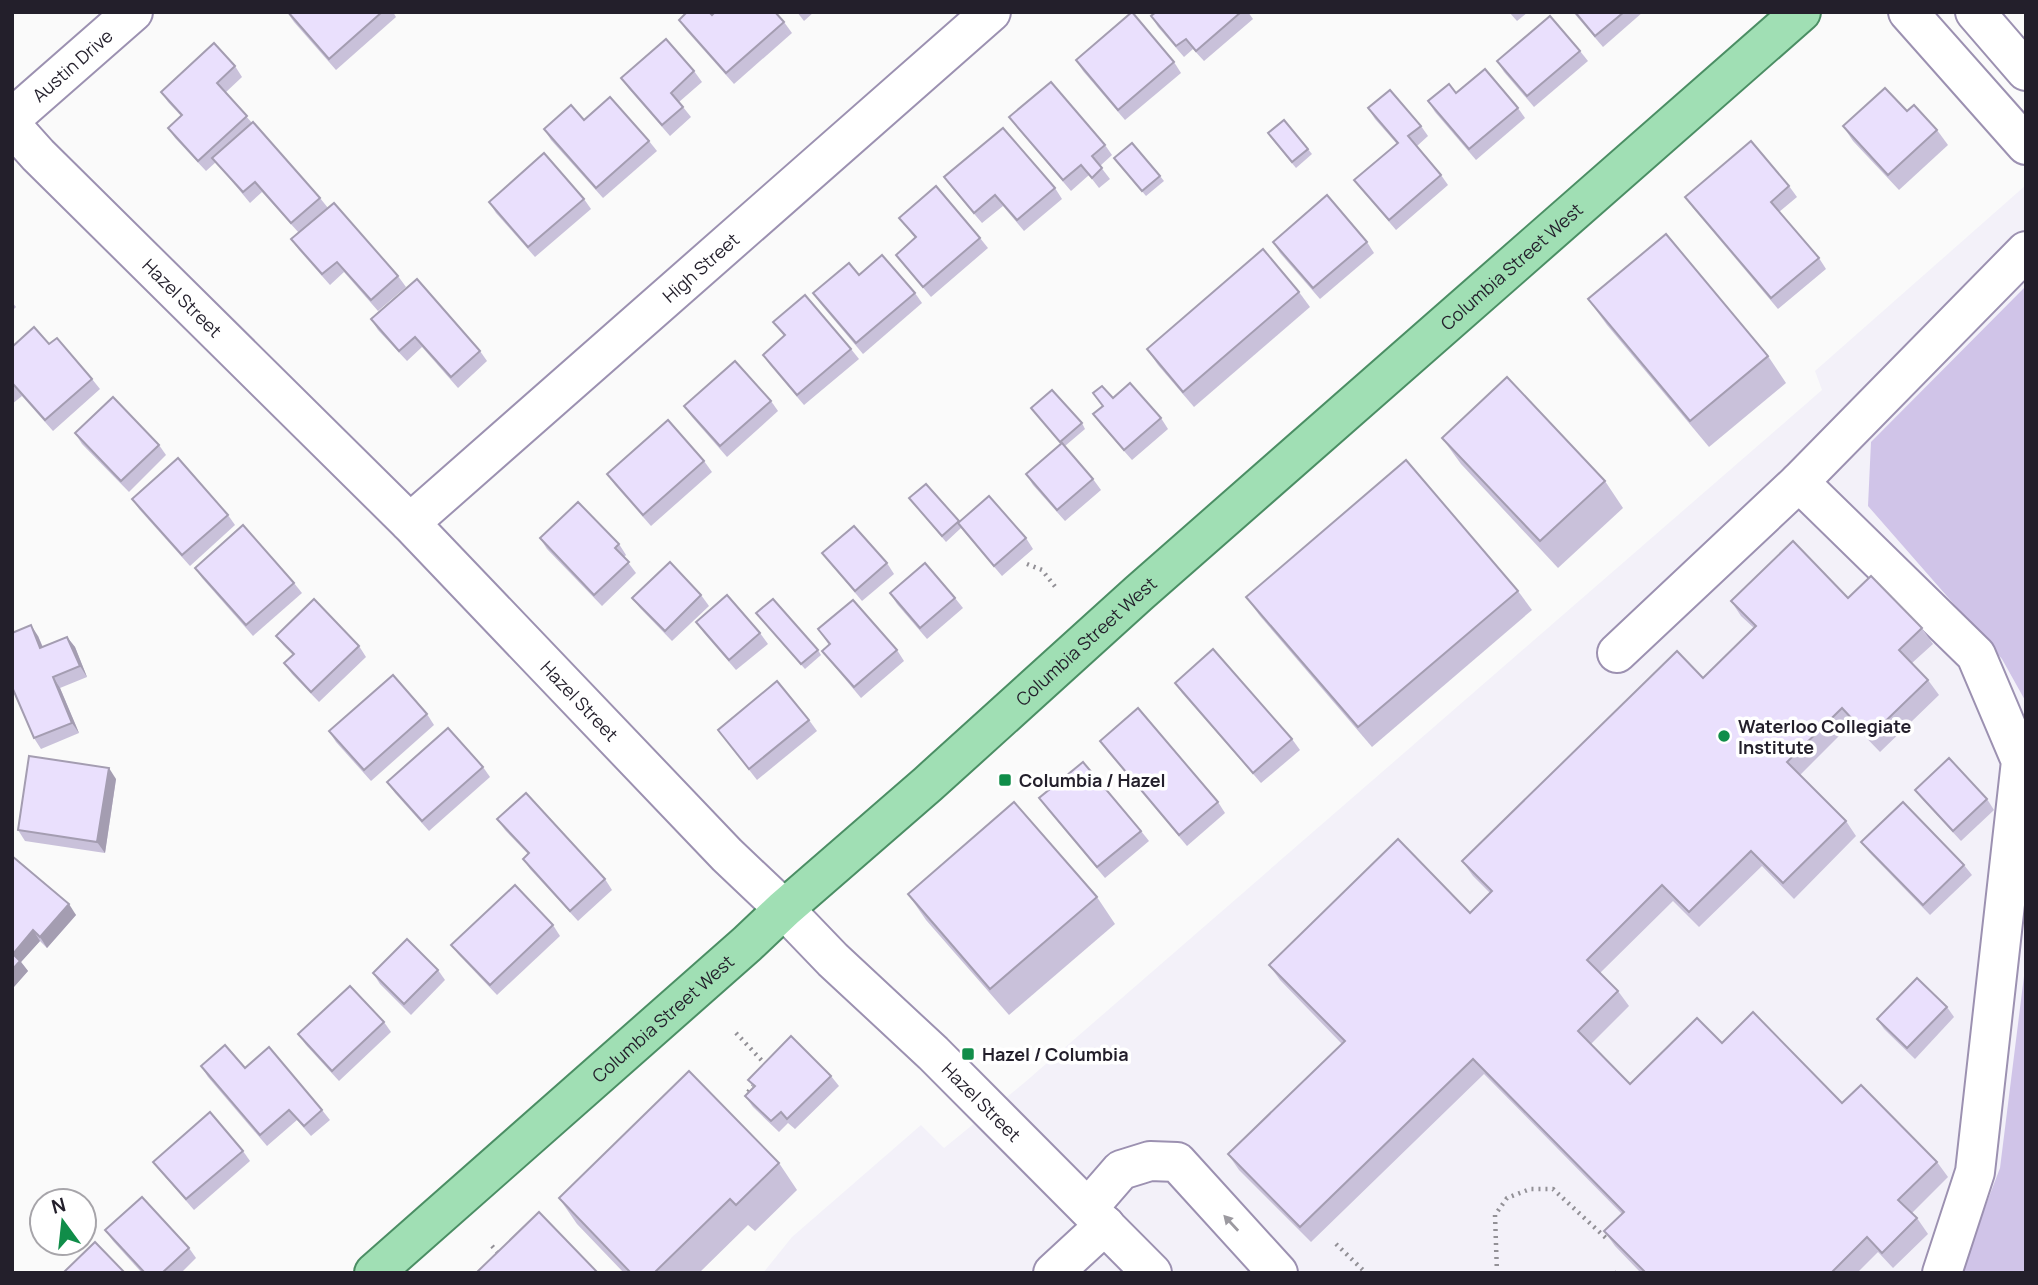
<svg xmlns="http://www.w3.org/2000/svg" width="2038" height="1285" font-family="Manrope,sans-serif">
	<rect width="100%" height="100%" fill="#fafafa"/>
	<!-- built -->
	<polygon fill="#f3f1f9" points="2026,185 2026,1273 763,1273 792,1237 921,1125 944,1148 1024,1083 1822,390 1815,371"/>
	<!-- green -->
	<g fill="#d0c4e8">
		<polygon points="2026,286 2026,702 2002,659 1868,506 1871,442"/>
		<polygon points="2026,960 2026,1273 1960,1273 2000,1168"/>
	</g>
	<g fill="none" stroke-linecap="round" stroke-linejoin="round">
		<!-- minor casing -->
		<g stroke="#9c91b1" stroke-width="42">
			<g id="minor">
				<polyline points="1908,12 2026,145"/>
				<polyline points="1975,12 2026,71"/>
				<path id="s1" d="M12 118 133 12"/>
				<path id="s2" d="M12 126 38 155 410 523 727 855 784 909 833 960 933 1053 1152 1273"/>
				<polyline points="1799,482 1976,655 2021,761 1975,1172 1942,1273"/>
				<path id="s3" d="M410 523 991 12"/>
				<polyline points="1617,653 1799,482 2026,251"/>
				<polyline points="1088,1208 1121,1170 1150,1161 1177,1162 1278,1273"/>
				<polyline points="1053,1273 1105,1225"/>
			</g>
		</g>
		<!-- major casing -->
		<g stroke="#4b8e64" stroke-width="42">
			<g id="major">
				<path id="s4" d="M374 1273 747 944 784 909 928 784 1139 593 1801 12"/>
			</g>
		</g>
		<!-- path -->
		<g stroke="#929096" stroke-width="4.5" stroke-dasharray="2 5" stroke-linecap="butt">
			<polyline points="1027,564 1042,570 1057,589"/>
			<polyline points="736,1033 766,1065"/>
			<polyline points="748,1092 756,1083"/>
			<polyline points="1336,1244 1366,1273"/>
			<polyline points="492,1246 501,1256"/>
			<polyline points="1497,1273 1495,1215 1507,1198 1530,1189 1553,1189 1607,1239"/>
			<polyline points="1616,1273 1617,1272"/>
		</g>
		<!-- minor -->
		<use href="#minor" stroke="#fff" stroke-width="38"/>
		<!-- major -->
		<use href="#major" stroke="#a0dfb4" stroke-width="38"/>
	</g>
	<!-- wall -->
	<g fill="#c9c1da">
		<polygon points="287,12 393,12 396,17 336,70 294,22"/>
		<polygon points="797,12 814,12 804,21"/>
		<polygon points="1156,12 1248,12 1253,19 1204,61 1193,49 1184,57 1158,27 1151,16"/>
		<polygon points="1509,12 1528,12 1517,21"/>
		<polygon points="1573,12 1643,12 1603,47"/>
		<polygon points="712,15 784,22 792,33 734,84 686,30 679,20"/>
		<polygon points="1580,51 1588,61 1534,107 1504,72 1497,61"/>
		<polygon points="1076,60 1174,62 1181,73 1125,120 1083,71"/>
		<polygon points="235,66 242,77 225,93 320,198 328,208 398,276 406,287 378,311 344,272 330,285 299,250 291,239 299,233 262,192 250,203 216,162 206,171 175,138 168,128 181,116 168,102 161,92"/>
		<polygon points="694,71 702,82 679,102 691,117 670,136 629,89 621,78"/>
		<polygon points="1456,93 1518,108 1525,118 1476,160 1435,112 1428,101"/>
		<polygon points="1368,108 1421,126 1428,136 1417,146 1441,175 1448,185 1396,230 1362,190 1354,180 1397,144 1375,119"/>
		<polygon points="1907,111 1937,130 1948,145 1899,190 1853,141 1843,126"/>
		<polygon points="1009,117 1105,145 1112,155 1100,166 1110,179 1099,188 1089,175 1071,191 1017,128"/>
		<polygon points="584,120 649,141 657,151 603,198 551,140 544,129"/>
		<polygon points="1272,139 1308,149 1312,154 1296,168"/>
		<polygon points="1114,158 1160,176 1164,181 1146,196"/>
		<polygon points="944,177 1055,188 1062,199 1024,231 1003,206 982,223 952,188"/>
		<polygon points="1789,186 1797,197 1779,212 1819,258 1826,269 1778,309 1693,208 1685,197"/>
		<polygon points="584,199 591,209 535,257 496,213 489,202"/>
		<polygon points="899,218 980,238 988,248 931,297 904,265 896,255 915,238"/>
		<polygon points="1273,242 1367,242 1374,253 1320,299 1280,253"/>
		<polygon points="859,275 915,293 922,303 863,354 820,303 813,293"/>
		<polygon points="1299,292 1310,307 1194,407 1158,365 1147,349"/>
		<polygon points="1588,299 1768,356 1786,383 1709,447 1607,325"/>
		<polygon points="12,302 16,307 12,311"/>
		<polygon points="371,319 480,351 487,361 458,388 422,347 407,361 378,330"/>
		<polygon points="773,322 851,349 859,359 804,405 770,365 763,355 784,336"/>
		<polygon points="49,344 92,379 100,389 53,431 22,396 12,404 12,347"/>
		<polygon points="1093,393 1113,398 1161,418 1168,429 1132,460 1101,425 1093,414 1102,406"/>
		<polygon points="771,401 778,411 727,457 692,417 684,406"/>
		<polygon points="1031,408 1082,423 1085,429 1065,446 1093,479 1101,490 1065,521 1033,485 1026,474 1061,444"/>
		<polygon points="75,433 159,445 166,455 129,492 82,444"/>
		<polygon points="1442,438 1605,481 1623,508 1558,568 1461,464"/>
		<polygon points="704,461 712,472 651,526 615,485 607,474"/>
		<polygon points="909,498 959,522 1026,538 1033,549 1002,576 961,528 946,542"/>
		<polygon points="132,499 228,515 235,525 190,566 139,509"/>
		<polygon points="540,538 619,544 626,555 624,557 636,573 602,606 547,549"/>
		<polygon points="822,553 887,563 894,574 862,601 830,563"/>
		<polygon points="195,568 294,583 302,593 253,636 202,578"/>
		<polygon points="1518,591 1532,610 1372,747 1260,616 1246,597"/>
		<polygon points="890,593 955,598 963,608 927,639 897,604"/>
		<polygon points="701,595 709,606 672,641 640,608 632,598"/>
		<polygon points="1848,598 1922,628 1933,644 1912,663 1928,680 1939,695 1880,752 1852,723 1800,775 1846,821 1856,836 1794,899 1762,866 1699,927 1673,901 1600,973 1618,991 1629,1006 1591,1044 1630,1084 1722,1043 1842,1103 1937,1162 1948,1177 1912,1213 1917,1218 1928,1234 1893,1268 1878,1252 1857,1273 1641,1273 1615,1246 1604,1231 1622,1214 1484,1074 1311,1242 1239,1170 1228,1154 1342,1044 1280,980 1269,965 1470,913 1490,893 1473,876 1462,861 1703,678 1754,628 1741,616 1731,601"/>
		<polygon points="756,613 818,650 821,655 805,669"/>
		<polygon points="696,622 760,633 768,644 736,670 704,633"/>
		<polygon points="818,629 897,650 904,661 861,698 830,661 822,651 829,645"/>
		<polygon points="12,633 38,636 43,647 67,637 75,647 87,677 60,688 79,733 41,749 34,738 14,692 12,693"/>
		<polygon points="276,636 359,646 366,657 319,702 292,674 284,663 293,655 284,646"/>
		<polygon points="1175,683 1292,739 1300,750 1261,783 1182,693"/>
		<polygon points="427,714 434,725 371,781 336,742 329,731"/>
		<polygon points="809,720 817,731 757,780 718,730"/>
		<polygon points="1100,741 1218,802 1225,813 1187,846 1107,751"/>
		<polygon points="483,767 490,777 429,831 395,793 387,782"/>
		<polygon points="116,779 105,853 25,841 18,830"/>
		<polygon points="1915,790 1987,799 1994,810 1961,841 1923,800"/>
		<polygon points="1039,798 1141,831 1149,841 1105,878 1047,809"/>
		<polygon points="497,819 605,879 612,890 578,921 530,869 523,859 528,854 505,830"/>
		<polygon points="1861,842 1964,865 1972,875 1930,915 1869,852"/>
		<polygon points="12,856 76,915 47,948 40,941 21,962 28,971 13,988"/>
		<polygon points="908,894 1097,897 1115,924 1009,1015 926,920"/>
		<polygon points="553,925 560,936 497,995 459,955 451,945"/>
		<polygon points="438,970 445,980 411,1015 380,984 373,973"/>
		<polygon points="1947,1007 1954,1017 1915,1059 1884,1029 1877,1019"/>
		<polygon points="384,1022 391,1032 339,1081 306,1045 298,1034"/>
		<polygon points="201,1066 245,1068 322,1110 330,1120 311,1136 297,1120 267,1146 208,1077"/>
		<polygon points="831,1076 839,1086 795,1129 788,1123 779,1132 753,1107 745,1096 754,1088 748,1080"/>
		<polygon points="243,1151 250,1161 194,1210 161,1172 153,1162"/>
		<polygon points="779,1163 797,1190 755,1231 748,1225 699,1273 624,1273 577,1224 559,1198"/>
		<polygon points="105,1230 189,1248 196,1258 181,1273 142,1273 113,1241"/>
	</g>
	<!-- shaded-wall -->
	<g fill="#a49db1">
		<polygon points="31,625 38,636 47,658 40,648"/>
		<polygon points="67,637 75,647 87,677 80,666"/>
		<polygon points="53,677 60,688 79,733 72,723"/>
		<polygon points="109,768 116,779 105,853 97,842"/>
		<polygon points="69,904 76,915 47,948 40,937"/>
		<polygon points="33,930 40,941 21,962 28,971 13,988 13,954"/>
	</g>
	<!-- building -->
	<g fill="#eae0fd" stroke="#a49db1" stroke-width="2">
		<polygon points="288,12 382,12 329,59"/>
		<polygon points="687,12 709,12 712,15 715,12 775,12 784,22 726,73 679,20"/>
		<polygon points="1132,12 1174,62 1118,110 1076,60"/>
		<polygon points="1156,12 1241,12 1196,51 1186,39 1176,46 1151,16"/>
		<polygon points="1575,12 1624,12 1595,36"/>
		<polygon points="1550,16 1580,51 1527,96 1497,61"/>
		<polygon points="666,39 694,71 671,93 683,107 662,125 621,78"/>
		<polygon points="214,43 235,66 217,83 247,116 198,161 168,128 182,115 161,92"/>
		<polygon points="1485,69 1518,108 1469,149 1428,101 1449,84 1456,93"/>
		<polygon points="1051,82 1105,145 1092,156 1102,168 1092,178 1081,165 1063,180 1009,117"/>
		<polygon points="1885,88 1907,111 1914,105 1937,130 1888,175 1843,126"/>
		<polygon points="1390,90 1421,126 1408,136 1441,175 1389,220 1354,180 1398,143 1368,108"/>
		<polygon points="610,97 649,141 596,188 544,129 571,105 584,120"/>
		<polygon points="1284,120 1308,149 1292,162 1268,133"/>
		<polygon points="253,122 320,198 291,223 255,182 243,192 212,158"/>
		<polygon points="1003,128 1055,188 1017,220 995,195 974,213 944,177"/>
		<polygon points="1751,141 1789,186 1771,202 1819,258 1771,298 1685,197"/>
		<polygon points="1132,143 1160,176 1142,191 1114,158"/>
		<polygon points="544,153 584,199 528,247 489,202"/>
		<polygon points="936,186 980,238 923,287 896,255 916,237 899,218"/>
		<polygon points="1327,195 1367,242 1313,288 1273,242"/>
		<polygon points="334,203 398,276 371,300 337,262 322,274 291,239"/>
		<polygon points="1666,234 1768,356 1690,421 1588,299"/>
		<polygon points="1263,249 1299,292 1183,392 1147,349"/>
		<polygon points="882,255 915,293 856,343 813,293 849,263 859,275"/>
		<polygon points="417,279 480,351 451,377 415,337 399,351 371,319"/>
		<polygon points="805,295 851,349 797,395 763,355 785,335 773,322"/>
		<polygon points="34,327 49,344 57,338 92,379 45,420 14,385 12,387 12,347"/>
		<polygon points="735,361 771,401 720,446 684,406"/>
		<polygon points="1507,377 1605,481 1540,541 1442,438"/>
		<polygon points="1130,383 1161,418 1124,450 1093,414 1103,406 1093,393 1102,386 1113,398"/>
		<polygon points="1052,390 1082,423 1060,442 1031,408"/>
		<polygon points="113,397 159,445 121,481 75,433"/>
		<polygon points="668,420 704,461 643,515 607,474"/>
		<polygon points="1062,443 1093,479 1057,510 1026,474"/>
		<polygon points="178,458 228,515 182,555 132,499"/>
		<polygon points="1406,460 1518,591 1358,727 1246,597"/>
		<polygon points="926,484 959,521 942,536 909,498"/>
		<polygon points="989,496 1026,538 994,566 958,523"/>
		<polygon points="578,502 619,544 615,548 629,562 594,595 540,538"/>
		<polygon points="243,525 294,583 246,625 195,568"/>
		<polygon points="854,526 887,563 855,591 822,553"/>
		<polygon points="1793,541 1848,598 1871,576 1922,628 1899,650 1928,680 1869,737 1842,708 1787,762 1846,821 1783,883 1751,851 1689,912 1662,885 1587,960 1618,991 1578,1031 1630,1084 1697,1018 1722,1043 1753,1012 1842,1103 1861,1085 1937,1162 1898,1200 1917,1218 1882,1253 1867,1237 1831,1273 1646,1273 1604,1231 1624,1212 1473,1059 1300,1227 1228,1154 1345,1041 1269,965 1398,839 1470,913 1492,891 1462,861 1677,651 1703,678 1756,626 1731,601"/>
		<polygon points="670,562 701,595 665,631 632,598"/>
		<polygon points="925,563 955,598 920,628 890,593"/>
		<polygon points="727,595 760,633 729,660 696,622"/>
		<polygon points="314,599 359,646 311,692 284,663 294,654 276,636"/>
		<polygon points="773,599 818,650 801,664 756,613"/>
		<polygon points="853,600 897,650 854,687 822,651 830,644 818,629"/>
		<polygon points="31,625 40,648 67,637 80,666 53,677 72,723 34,738 12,687 12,633"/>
		<polygon points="1213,649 1292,739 1253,773 1175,683"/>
		<polygon points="393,675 427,714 364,770 329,731"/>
		<polygon points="777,681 809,720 749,769 718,730"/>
		<polygon points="1138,708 1218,802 1179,835 1100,741"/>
		<polygon points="448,728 483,767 422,821 387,782"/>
		<polygon points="29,756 109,768 97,842 18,830"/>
		<polygon points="1949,758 1987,799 1953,831 1915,790"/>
		<polygon points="1083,762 1141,831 1097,867 1039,798"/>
		<polygon points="526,793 605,879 570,911 523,859 529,853 497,819"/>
		<polygon points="1014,802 1097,897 990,989 908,894"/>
		<polygon points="1903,802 1964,865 1923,905 1861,842"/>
		<polygon points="12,856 69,904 40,937 33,930 13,954 20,961 12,970"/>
		<polygon points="515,885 553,925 490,985 451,945"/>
		<polygon points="407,939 438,970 404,1004 373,973"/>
		<polygon points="1917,978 1947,1007 1907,1048 1877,1019"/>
		<polygon points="350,986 384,1022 332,1071 298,1034"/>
		<polygon points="791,1036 831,1076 787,1119 781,1112 771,1121 745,1096 755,1086 748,1080"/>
		<polygon points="225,1045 245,1068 269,1047 322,1110 304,1126 289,1110 260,1135 201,1066"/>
		<polygon points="689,1071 779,1163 736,1205 730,1199 654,1273 631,1273 559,1198"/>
		<polygon points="210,1112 243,1151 186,1199 153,1162"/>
		<polygon points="142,1197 189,1248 162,1273 145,1273 105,1230"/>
		<polygon points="539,1212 598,1273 476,1273"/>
		<polygon points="95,1242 125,1273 63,1273"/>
	</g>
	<!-- one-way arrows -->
	<defs><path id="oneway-solid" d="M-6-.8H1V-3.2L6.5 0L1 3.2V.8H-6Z" transform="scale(1.75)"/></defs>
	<use fill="#9c9aa0" href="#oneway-solid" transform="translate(1231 1223) rotate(-133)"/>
	<!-- markers -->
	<g fill="#108d49" stroke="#fff" stroke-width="2.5">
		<circle cx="1724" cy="736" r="7"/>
		<rect x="998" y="773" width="14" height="14" rx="3.5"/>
		<rect x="961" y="1047" width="14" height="14" rx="3.5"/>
	</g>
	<g text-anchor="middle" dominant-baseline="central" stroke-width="7" stroke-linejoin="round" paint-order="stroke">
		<!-- street labels -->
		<g font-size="18" fill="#231f2b" stroke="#fff">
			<text stroke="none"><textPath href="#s1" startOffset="80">Austin Drive</textPath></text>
			<text stroke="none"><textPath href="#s4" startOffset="1519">Columbia Street West</textPath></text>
			<text stroke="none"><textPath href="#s3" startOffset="387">High Street</textPath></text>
			<text stroke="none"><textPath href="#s2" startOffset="242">Hazel Street</textPath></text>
			<text stroke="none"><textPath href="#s4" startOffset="952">Columbia Street West</textPath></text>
			<text stroke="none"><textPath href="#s2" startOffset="808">Hazel Street</textPath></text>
			<text stroke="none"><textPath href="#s4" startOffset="385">Columbia Street West</textPath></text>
			<text stroke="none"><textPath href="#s2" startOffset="1376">Hazel Street</textPath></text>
		</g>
		<!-- poi labels -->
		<g font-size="18" font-weight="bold" fill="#231f2b" stroke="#fff" text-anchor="start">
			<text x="1738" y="726">Waterloo Collegiate<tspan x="1738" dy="21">Institute</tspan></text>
			<text x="1019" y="780">Columbia / Hazel</text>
			<text x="982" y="1054">Hazel / Columbia</text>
		</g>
	</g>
	<!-- border -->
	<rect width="2038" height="1285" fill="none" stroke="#231f2b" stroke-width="28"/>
	<!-- north arrow -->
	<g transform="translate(63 1222) rotate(345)"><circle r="33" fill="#ffffff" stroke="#a7a5aa" stroke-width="2"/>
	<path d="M0-5L12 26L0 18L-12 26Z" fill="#108d49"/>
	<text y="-10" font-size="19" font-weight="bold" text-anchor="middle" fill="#231f2b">N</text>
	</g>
</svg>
